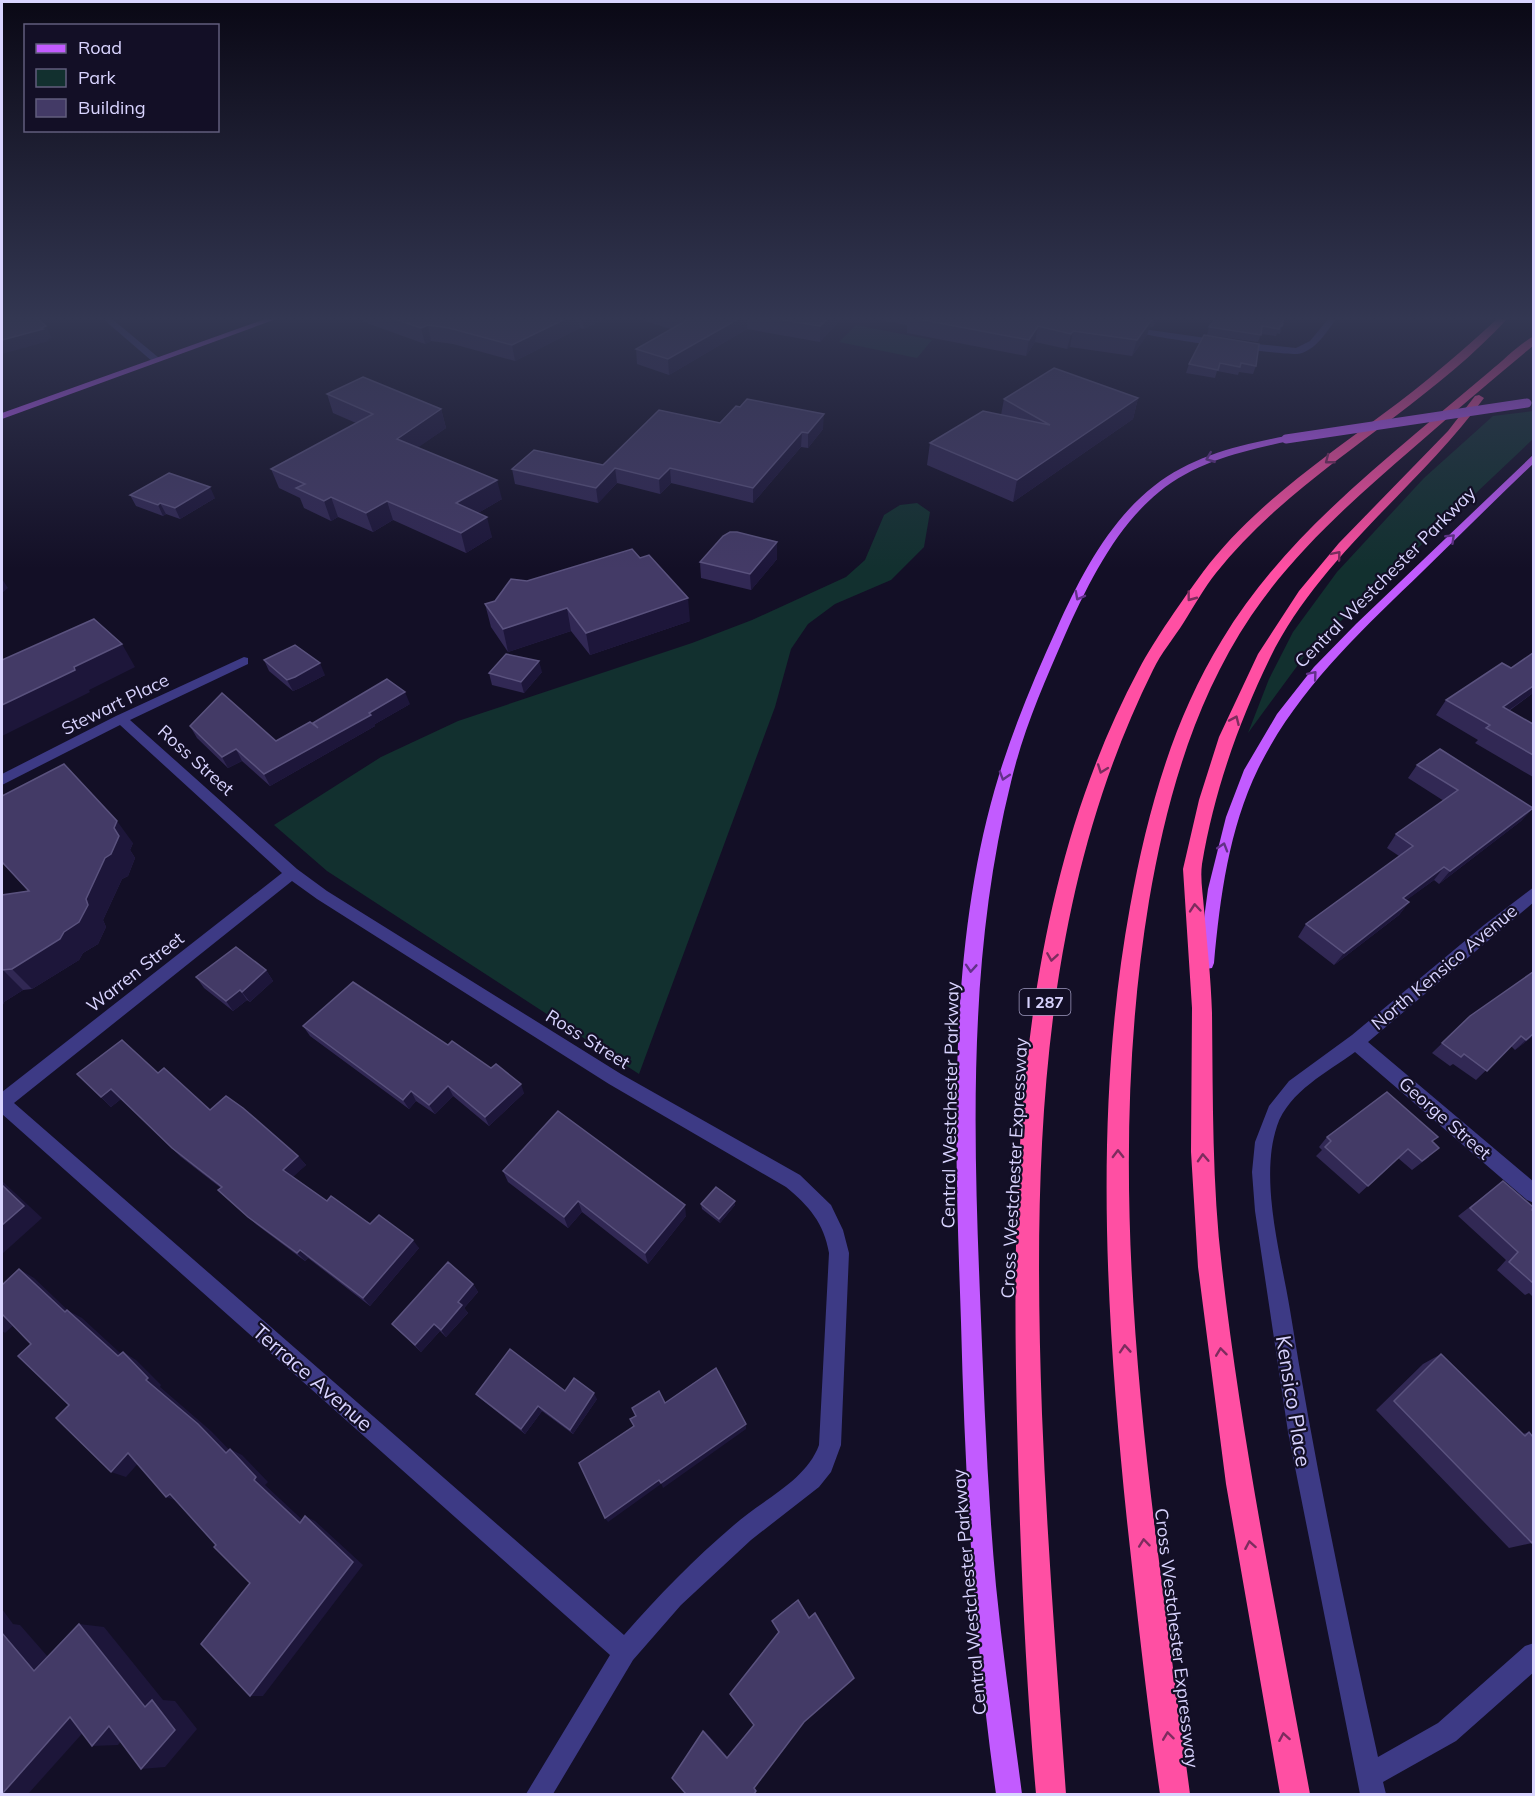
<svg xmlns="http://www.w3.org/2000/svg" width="1535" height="1796" font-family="Mulish,sans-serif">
	<rect width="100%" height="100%" fill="#130f26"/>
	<!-- green -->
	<g fill="#12302f">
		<polygon points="856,325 932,340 917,358 839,342"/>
		<polygon points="1533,411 1533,439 1306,654 1248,733 1269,679 1293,632 1337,572 1424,478 1493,416"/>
		<polygon points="917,503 930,512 924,547 891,580 835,604 808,624 791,649 775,707 639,1074 327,871 274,825 381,757 458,721 692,643 752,620 846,577 865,560 884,515 900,505"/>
	</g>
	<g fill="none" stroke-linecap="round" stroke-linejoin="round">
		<!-- minor -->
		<g fill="#3d3a85" fill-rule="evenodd">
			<polygon points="102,318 111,318 159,358 159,362 153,362"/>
			<path d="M1329 318H1337C1327 331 1315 352 1297 354 1280 355 1136 336 1125 329L1129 327 1227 341 1296 348 1310 341Z"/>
			<path d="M244 657 248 658V664L130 720 297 869 327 891 621 1074 800 1175 831 1205 843 1230 849 1253 841 1445 831 1472 819 1487 751 1540 681 1605 633 1660 553 1794H526L610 1655 2 1114V1092L282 873 120 725 2 785V774L116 716ZM292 881 317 899 609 1084 786 1187C809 1206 824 1223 829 1253L819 1445C806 1481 762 1500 734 1525 694 1559 658 1596 624 1635L14 1103Z"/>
			<path d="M1534 887V902L1368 1042 1534 1182V1203L1527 1200 1355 1052C1328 1072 1289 1091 1277 1126 1259 1180 1281 1255 1290 1310 1314 1460 1345 1608 1378 1757L1438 1723 1525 1646 1534 1643V1672L1456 1741 1383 1782 1386 1794H1360L1288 1432 1255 1211 1252 1172 1255 1142 1269 1106 1289 1081 1352 1035 1484 925Z"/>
		</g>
		<!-- major -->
		<g fill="#c25bff" fill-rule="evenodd">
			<polygon points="268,318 279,318 2,419 2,413"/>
			<path d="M1286 436 1291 439 1289 441C1243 451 1197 461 1159 492 1115 528 1088 584 1065 635 1044 683 1023 731 1011 782 969 951 973 1123 980 1295 984 1392 987 1489 996 1586 1003 1656 1013 1725 1022 1794H996C974 1637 965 1480 961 1322 955 1144 946 947 999 775 1015 724 1035 676 1057 628 1080 577 1109 521 1154 486 1192 456 1239 445 1286 436Z"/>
			<path d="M1534 454V463C1496 499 1460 535 1423 571 1361 631 1296 691 1258 769 1229 829 1220 897 1214 963L1212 968 1206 969 1200 968 1198 963 1208 889 1226 817 1244 770 1277 714 1314 667 1356 624Z"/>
		</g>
		<!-- highway -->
		<g fill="#ff4fa3" fill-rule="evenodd">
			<path d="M1498 318H1508C1420 414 1297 471 1216 573 1204 588 1194 606 1184 622 1174 638 1161 653 1153 670 1038 901 1033 1162 1042 1414 1047 1541 1057 1668 1066 1794H1036C1025 1671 1020 1546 1017 1422 1011 1168 1017 898 1139 669 1155 639 1183 599 1203 572 1251 508 1320 461 1383 414 1424 384 1461 352 1498 318Z"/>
			<path d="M1534 336V345C1493 379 1452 414 1412 449 1353 500 1295 551 1251 616 1194 701 1166 801 1149 901 1100 1198 1151 1498 1190 1794H1160C1147 1704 1137 1612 1127 1521 1106 1316 1093 1110 1130 907 1147 814 1172 721 1222 640 1272 557 1342 496 1415 434 1440 413 1465 392 1489 372 1504 360 1518 345 1534 336Z"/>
			<path d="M1479 395 1484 398C1418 488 1320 556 1270 658 1238 724 1214 792 1202 864 1200 878 1203 894 1204 909 1207 943 1211 979 1212 1013 1213 1099 1212 1184 1222 1268 1242 1445 1278 1619 1310 1794H1280L1226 1484 1198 1267 1191 1152 1192 1008 1183 869 1199 800 1219 737 1258 654 1299 591 1339 543 1448 431 1475 396Z"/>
		</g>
		<!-- major-bridge -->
		<polyline stroke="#c25bff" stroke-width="9" points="1286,439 1527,403"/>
	</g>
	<!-- wall -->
	<g fill="#312854">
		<polygon points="362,318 508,318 512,319 515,318 606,318 584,329 580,328 515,361 453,344 431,341 425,344 364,322"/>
		<polygon points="635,318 842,318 820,342 747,329 669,375 637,364 636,349 671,329"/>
		<polygon points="867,318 1159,318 1153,327 1150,326 1147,335 1132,356 1070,347 1067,349 1035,342 1026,356 907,333 907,325"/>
		<polygon points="1216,318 1282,326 1280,334 1277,333 1276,336 1261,334 1258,342 1207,335 1209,327"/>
		<polygon points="1204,335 1256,366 1253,374 1239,372 1238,375 1217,371 1215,378 1186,373 1189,364"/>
		<polygon points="327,394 441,409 446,428 418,447 502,499 478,513 492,537 466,553 393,520 373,532 338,517 331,521 304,508 300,498 279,488 271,469 356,423 333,413"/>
		<polygon points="1138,398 1133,419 1013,502 927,465 930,443 1001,415 1004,399"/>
		<polygon points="720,423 823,429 808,448 801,447 753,503 671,483 660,494 617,483 598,503 515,484 512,469 603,465"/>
		<polygon points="130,495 215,498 180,519 166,514 163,516 136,506"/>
		<polygon points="777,559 751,590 701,578 700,562"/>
		<polygon points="495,601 690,621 590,655 571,631 508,652 491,627 485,604"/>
		<polygon points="1533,653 1533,693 1509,711 1533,724 1533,777 1475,743 1478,740 1436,715 1446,700 1511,668"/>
		<polygon points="264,660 325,675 300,688 293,691 269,671"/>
		<polygon points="542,672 524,693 492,685 489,673"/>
		<polygon points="410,704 375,724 375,726 270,786 242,761 228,768 197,738 190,726 276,741 314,725"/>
		<polygon points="1417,765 1533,808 1521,821 1439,884 1434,880 1406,900 1409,902 1399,915 1334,965 1298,937 1306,924 1399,856 1387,848 1396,834 1444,801 1408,778"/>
		<polygon points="133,843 130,850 135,858 128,876 122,879 103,920 106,927 98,944 83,953 79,960 32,989 23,990 4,1002 2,1007 2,895 28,891 2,862"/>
		<polygon points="266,970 273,981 250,1002 247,1000 233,1011 204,988 196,977"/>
		<polygon points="1533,972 1533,1036 1515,1050 1511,1046 1476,1080 1453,1064 1450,1066 1432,1053 1470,1016"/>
		<polygon points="303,1026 448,1045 524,1093 489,1126 453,1096 435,1114 416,1101 409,1109 310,1036"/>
		<polygon points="158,1073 210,1110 298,1156 306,1165 292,1177 327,1201 419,1248 370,1306 308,1258 305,1261 257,1225 218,1190 221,1188 181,1157 121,1099 111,1107 77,1074"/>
		<polygon points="1327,1137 1433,1142 1429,1157 1412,1170 1398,1158 1359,1194 1316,1156 1322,1150 1319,1147"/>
		<polygon points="503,1171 686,1216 648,1264 582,1212 568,1228 508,1182"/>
		<polygon points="1503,1181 1533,1211 1533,1297 1529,1293 1525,1295 1497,1270 1506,1260 1458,1216"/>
		<polygon points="701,1204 735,1205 720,1223 702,1209"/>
		<polygon points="473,1284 478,1292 464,1308 468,1313 446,1337 440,1331 421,1352 392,1324"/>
		<polygon points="1441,1354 1523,1434 1529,1432 1532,1543 1509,1548 1376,1410 1423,1364"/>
		<polygon points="565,1391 597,1399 573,1434 542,1411 525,1434 481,1399 476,1394"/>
	</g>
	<!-- shaded-wall -->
	<g fill="#1d163a">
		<polygon points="567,318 578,318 580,328 515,361 512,345"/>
		<polygon points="582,318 606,318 584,329"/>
		<polygon points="740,318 747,318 747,329 669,375 668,359"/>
		<polygon points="828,318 842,318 820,342 820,326"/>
		<polygon points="1155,318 1159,318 1153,327"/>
		<polygon points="1152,319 1147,335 1132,356 1137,340"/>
		<polygon points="428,325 431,341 425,344 421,328"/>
		<polygon points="46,326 52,338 48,339 49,341 2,354 2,340"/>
		<polygon points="1038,326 1035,342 1026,356 1029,340"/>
		<polygon points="1073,331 1070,347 1067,349 1071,334"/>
		<polygon points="1138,398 1133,419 1013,502 1017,480"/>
		<polygon points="441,409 446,428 403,458 397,439"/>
		<polygon points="824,414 823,429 808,448 808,433"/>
		<polygon points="802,432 801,447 753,503 753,488"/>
		<polygon points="615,468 617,483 598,503 596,488"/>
		<polygon points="670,468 671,483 660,494 659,479"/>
		<polygon points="497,480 502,499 461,523 456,503"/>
		<polygon points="210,487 215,498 180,519 175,508"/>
		<polygon points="331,497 338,517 331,521 324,501"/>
		<polygon points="387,501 393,520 373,532 366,513"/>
		<polygon points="160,503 166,514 163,516 158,505"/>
		<polygon points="487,517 492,537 466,553 461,533"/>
		<polygon points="777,542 777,559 751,590 750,574"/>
		<polygon points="2,579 8,588 2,593"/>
		<polygon points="688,598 690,621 590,655 586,633"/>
		<polygon points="567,608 571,631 508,652 503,629"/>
		<polygon points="122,644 135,667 89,690 90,692 2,736 2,705 74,667"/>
		<polygon points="539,661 542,672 524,693 521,682"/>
		<polygon points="320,663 325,675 300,688 293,691 287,680"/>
		<polygon points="1533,686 1533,693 1492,722 1503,707"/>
		<polygon points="405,692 410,704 375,724 375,726 270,786 264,774"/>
		<polygon points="236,749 242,761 228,768 222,757"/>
		<polygon points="1533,808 1521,821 1439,884 1450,871"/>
		<polygon points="117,821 133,843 130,850 135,858 128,876 122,879 103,920 106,927 98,944 83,953 79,960 32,989 12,969 64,932 86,899"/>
		<polygon points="1444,867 1434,880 1393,910 1403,898"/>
		<polygon points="1409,902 1399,915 1334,965 1344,953"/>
		<polygon points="2,969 23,990 4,1002 2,1007"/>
		<polygon points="266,970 273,981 250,1002 242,992"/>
		<polygon points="240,990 247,1000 233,1011 226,1001"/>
		<polygon points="1533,1034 1533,1036 1515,1050 1526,1040"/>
		<polygon points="521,1084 524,1093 489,1126 485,1117"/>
		<polygon points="448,1086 453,1096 435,1114 429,1105"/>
		<polygon points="111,1089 121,1099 111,1107 101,1097"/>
		<polygon points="411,1091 416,1101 409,1109 403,1100"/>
		<polygon points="298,1156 306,1165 291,1179 283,1170"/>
		<polygon points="2,1181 42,1218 2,1254"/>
		<polygon points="578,1201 582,1212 568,1228 564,1217"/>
		<polygon points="735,1201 735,1205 720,1223 719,1219"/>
		<polygon points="685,1205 686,1216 648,1264 645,1253"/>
		<polygon points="413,1240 419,1248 370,1306 363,1298"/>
		<polygon points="300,1250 308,1258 305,1261 297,1253"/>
		<polygon points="19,1269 34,1278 79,1321 65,1312"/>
		<polygon points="473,1284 478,1292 464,1308 468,1313 446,1337 441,1330 458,1302"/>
		<polygon points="67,1310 82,1318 132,1364 118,1356"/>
		<polygon points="2,1314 17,1322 5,1333 2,1331"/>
		<polygon points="434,1324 440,1331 421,1352 415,1345"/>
		<polygon points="123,1352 136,1360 161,1385 160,1387 211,1431 238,1459 226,1453 146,1380"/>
		<polygon points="594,1393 597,1399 573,1434 570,1430"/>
		<polygon points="538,1406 542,1411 525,1434 521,1429"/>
		<polygon points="746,1424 746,1429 663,1488 661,1483"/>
		<polygon points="230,1449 242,1455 268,1482 265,1485 310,1527 300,1523 254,1480"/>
		<polygon points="128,1453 142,1459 126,1477 111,1472"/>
		<polygon points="659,1480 661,1484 608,1522 605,1518"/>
		<polygon points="170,1494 180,1502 166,1497"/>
		<polygon points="305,1516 315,1521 363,1565 263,1696 250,1696"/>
		<polygon points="2,1609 13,1624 20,1625 62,1673 34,1671 2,1633"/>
		<polygon points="79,1624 104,1627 163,1700 175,1701 197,1729 165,1767 141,1769 145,1707"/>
		<polygon points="70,1717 97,1717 28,1794 2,1794"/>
		<polygon points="109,1726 134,1726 118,1745 92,1746"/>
		<polygon points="703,1731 705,1731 728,1757 727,1758"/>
	</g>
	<!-- building -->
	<g fill="#433a66" stroke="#5a527e" stroke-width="1.5">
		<polygon points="2,318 37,318 46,326 41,328 43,329 2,340"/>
		<polygon points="392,318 508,318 512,319 515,318 567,318 512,345 449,328 428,325 421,328"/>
		<polygon points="684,318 740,318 668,359 636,349 689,319"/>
		<polygon points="771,318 828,318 820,326"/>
		<polygon points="913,318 1144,318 1152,319 1137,340 1073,331 1071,334 1038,326 1029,340"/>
		<polygon points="1216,318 1284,318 1282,326 1280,326 1279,329 1262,326 1261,335 1209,327"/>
		<polygon points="1204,335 1259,344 1256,366 1241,363 1240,367 1220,363 1218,370 1189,364"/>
		<polygon points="1054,368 1138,398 1017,480 930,443 983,411 1050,425 1004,399"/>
		<polygon points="363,377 441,409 397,439 497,480 456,503 487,517 461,533 387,501 366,513 331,497 324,501 296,488 305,484 271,469 373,414 327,394"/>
		<polygon points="747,399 824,414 808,433 802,432 753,488 670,468 659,479 615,468 596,488 512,469 534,450 603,465 659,410 720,423 736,406 740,407"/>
		<polygon points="169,473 210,487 175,508 160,503 158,505 130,495"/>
		<polygon points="730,532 737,532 777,542 750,574 700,562 723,536"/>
		<polygon points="632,549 640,558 649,555 688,598 586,633 567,608 503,629 485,604 495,601 511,579 527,581"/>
		<polygon points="94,619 122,644 74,667 75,670 2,705 2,660"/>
		<polygon points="295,645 320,663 295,677 287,680 264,660"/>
		<polygon points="1533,653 1533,686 1503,707 1533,724 1533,755 1486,728 1490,725 1446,700 1502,663 1511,668"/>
		<polygon points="506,654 539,661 521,682 489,673"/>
		<polygon points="387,679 405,692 369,713 371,715 264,774 236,749 222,757 190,726 222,693 276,741 310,722 318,728 313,723"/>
		<polygon points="1440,749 1533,808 1450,871 1444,867 1403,898 1409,902 1344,953 1306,924 1413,846 1396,834 1458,790 1417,765"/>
		<polygon points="64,764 117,821 114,828 119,836 111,854 105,858 86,899 88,905 79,922 64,932 60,939 12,969 2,970 2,895 29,891 2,862 2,796"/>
		<polygon points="236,947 266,970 242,992 240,990 226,1001 196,977"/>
		<polygon points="1533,972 1533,1034 1526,1040 1521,1036 1487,1071 1464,1054 1461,1057 1442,1043 1470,1016"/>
		<polygon points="353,982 448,1045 452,1041 491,1068 496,1064 521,1084 485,1117 448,1086 429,1105 411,1091 403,1100 303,1026"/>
		<polygon points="122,1040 158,1073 164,1068 210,1110 226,1096 243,1108 298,1156 283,1170 327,1201 331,1196 370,1224 379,1215 413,1240 363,1298 300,1250 297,1253 248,1217 218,1190 222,1187 172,1148 111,1089 101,1097 77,1074"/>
		<polygon points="1387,1092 1438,1137 1432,1141 1439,1148 1422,1161 1408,1149 1368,1186 1325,1147 1331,1141 1327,1137"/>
		<polygon points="558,1111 685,1205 645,1253 578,1201 564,1217 503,1171"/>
		<polygon points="1503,1181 1533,1207 1532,1210 1533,1211 1533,1283 1509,1262 1518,1252 1470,1208"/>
		<polygon points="2,1185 24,1206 2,1225"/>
		<polygon points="716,1187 735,1201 719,1219 701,1204"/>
		<polygon points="448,1262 473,1284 458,1302 462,1305 441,1330 434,1324 415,1345 392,1324"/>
		<polygon points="19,1269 65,1312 67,1310 118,1356 123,1352 148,1378 146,1380 198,1424 226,1453 230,1449 256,1477 254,1480 300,1523 305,1516 353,1562 250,1696 201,1644 250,1583 214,1547 216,1545 170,1494 166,1497 128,1453 111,1472 56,1418 69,1405 18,1356 31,1344 2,1314 2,1285"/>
		<polygon points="510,1349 565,1391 574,1378 594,1393 570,1430 538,1406 521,1429 476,1394"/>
		<polygon points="1441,1354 1525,1436 1529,1432 1533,1437 1533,1541 1532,1543 1394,1401"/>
		<polygon points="716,1368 746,1424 661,1483 659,1480 605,1518 579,1463 634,1426 630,1419 636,1416 632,1408 659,1391 665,1403"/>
		<polygon points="798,1600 809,1618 815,1613 854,1678 804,1722 754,1788 756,1791 754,1794 686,1794 672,1778 703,1731 727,1758 754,1725 730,1694 779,1632 772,1621"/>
		<polygon points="79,1624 145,1707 152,1700 175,1730 141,1769 109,1726 92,1746 70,1717 2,1794 2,1633 34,1671"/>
	</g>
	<!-- one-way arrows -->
	<defs><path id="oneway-chevron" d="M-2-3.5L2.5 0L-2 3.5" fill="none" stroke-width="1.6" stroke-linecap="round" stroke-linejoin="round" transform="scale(1.5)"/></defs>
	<g stroke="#623188">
		<use href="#oneway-chevron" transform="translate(1210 458) rotate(158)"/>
		<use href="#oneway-chevron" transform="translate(1451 538) rotate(-44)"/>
		<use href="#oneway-chevron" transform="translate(1079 596) rotate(118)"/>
		<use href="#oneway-chevron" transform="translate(1313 675) rotate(-50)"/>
		<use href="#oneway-chevron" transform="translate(1004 776) rotate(107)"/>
		<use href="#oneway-chevron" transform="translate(1223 847) rotate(-73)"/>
		<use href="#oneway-chevron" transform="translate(971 968) rotate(94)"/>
	</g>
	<g stroke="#7d2c5e">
		<use href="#oneway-chevron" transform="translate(1329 460) rotate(142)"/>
		<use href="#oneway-chevron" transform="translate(1337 555) rotate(-50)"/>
		<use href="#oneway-chevron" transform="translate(1191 597) rotate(127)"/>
		<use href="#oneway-chevron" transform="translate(1235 720) rotate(-66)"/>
		<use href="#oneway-chevron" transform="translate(1102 769) rotate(110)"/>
		<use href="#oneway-chevron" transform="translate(1195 908) rotate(-95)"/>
		<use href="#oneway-chevron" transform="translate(1052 957) rotate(99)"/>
		<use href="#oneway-chevron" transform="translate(1118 1154) rotate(-91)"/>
		<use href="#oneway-chevron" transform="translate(1203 1158) rotate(-93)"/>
		<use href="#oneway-chevron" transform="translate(1125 1349) rotate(-94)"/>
		<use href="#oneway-chevron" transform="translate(1221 1352) rotate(-97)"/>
		<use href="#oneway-chevron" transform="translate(1144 1543) rotate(-96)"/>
		<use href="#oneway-chevron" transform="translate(1250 1545) rotate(-100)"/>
		<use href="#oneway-chevron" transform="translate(1168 1736) rotate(-97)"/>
		<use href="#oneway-chevron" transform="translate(1284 1737) rotate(-100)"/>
	</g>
	<!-- sky -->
	<linearGradient id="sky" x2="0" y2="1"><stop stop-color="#0a0815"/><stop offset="0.56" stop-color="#333752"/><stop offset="1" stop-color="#333752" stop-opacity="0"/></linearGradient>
	<rect width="1535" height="569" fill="url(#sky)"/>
	<g text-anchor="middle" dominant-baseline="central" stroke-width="4.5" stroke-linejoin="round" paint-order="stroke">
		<!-- shield labels -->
		<rect fill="#130f26" stroke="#9e99be" stroke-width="1.5" x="1019.5" y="989" width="51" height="26" rx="4.5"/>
		<g font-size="16" font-weight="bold" fill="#d9d4ff">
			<text x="1045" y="1002">I 287</text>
		</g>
		<!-- street labels -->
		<g font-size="18" fill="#d9d4ff" stroke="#130f26">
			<text transform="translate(1385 577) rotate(-45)">Central Westchester Parkway</text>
			<text transform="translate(115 704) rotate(-26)">Stewart Place</text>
			<text transform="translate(196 760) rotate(42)">Ross Street</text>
			<text transform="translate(1444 967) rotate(-40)">North Kensico Avenue</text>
			<text transform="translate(135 972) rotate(-38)">Warren Street</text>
			<text transform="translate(588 1039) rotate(32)">Ross Street</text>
			<text transform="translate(950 1105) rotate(-89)">Central Westchester Parkway</text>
			<text transform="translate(1445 1118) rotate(41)">George Street</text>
			<text transform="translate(1014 1168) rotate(-87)">Cross Westchester Expressway</text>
			<text transform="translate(969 1592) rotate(-95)">Central Westchester Parkway</text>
			<text transform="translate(1177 1638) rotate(83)">Cross Westchester Expressway</text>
		</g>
		<!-- near-street labels -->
		<g font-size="21" fill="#d9d4ff" stroke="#130f26">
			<text transform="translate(313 1377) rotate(41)">Terrace Avenue</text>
			<text transform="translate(1294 1401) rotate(81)">Kensico Place</text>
		</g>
	</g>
	<!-- border -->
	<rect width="1535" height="1796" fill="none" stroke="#d9d4ff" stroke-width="6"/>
	<!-- legend -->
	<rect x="24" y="24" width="195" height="108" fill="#130f26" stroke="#625e7d" stroke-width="1.5"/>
	<rect x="36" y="44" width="30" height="9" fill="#c25bff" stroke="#625e7d" stroke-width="1.5"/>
	<text x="78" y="54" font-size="18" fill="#d9d4ff">Road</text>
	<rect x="36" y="69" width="30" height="18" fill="#12302f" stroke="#625e7d" stroke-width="1.5"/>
	<text x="78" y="84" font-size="18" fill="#d9d4ff">Park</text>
	<rect x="36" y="99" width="30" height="18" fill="#433a66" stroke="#625e7d" stroke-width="1.5"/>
	<text x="78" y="114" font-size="18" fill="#d9d4ff">Building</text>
</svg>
